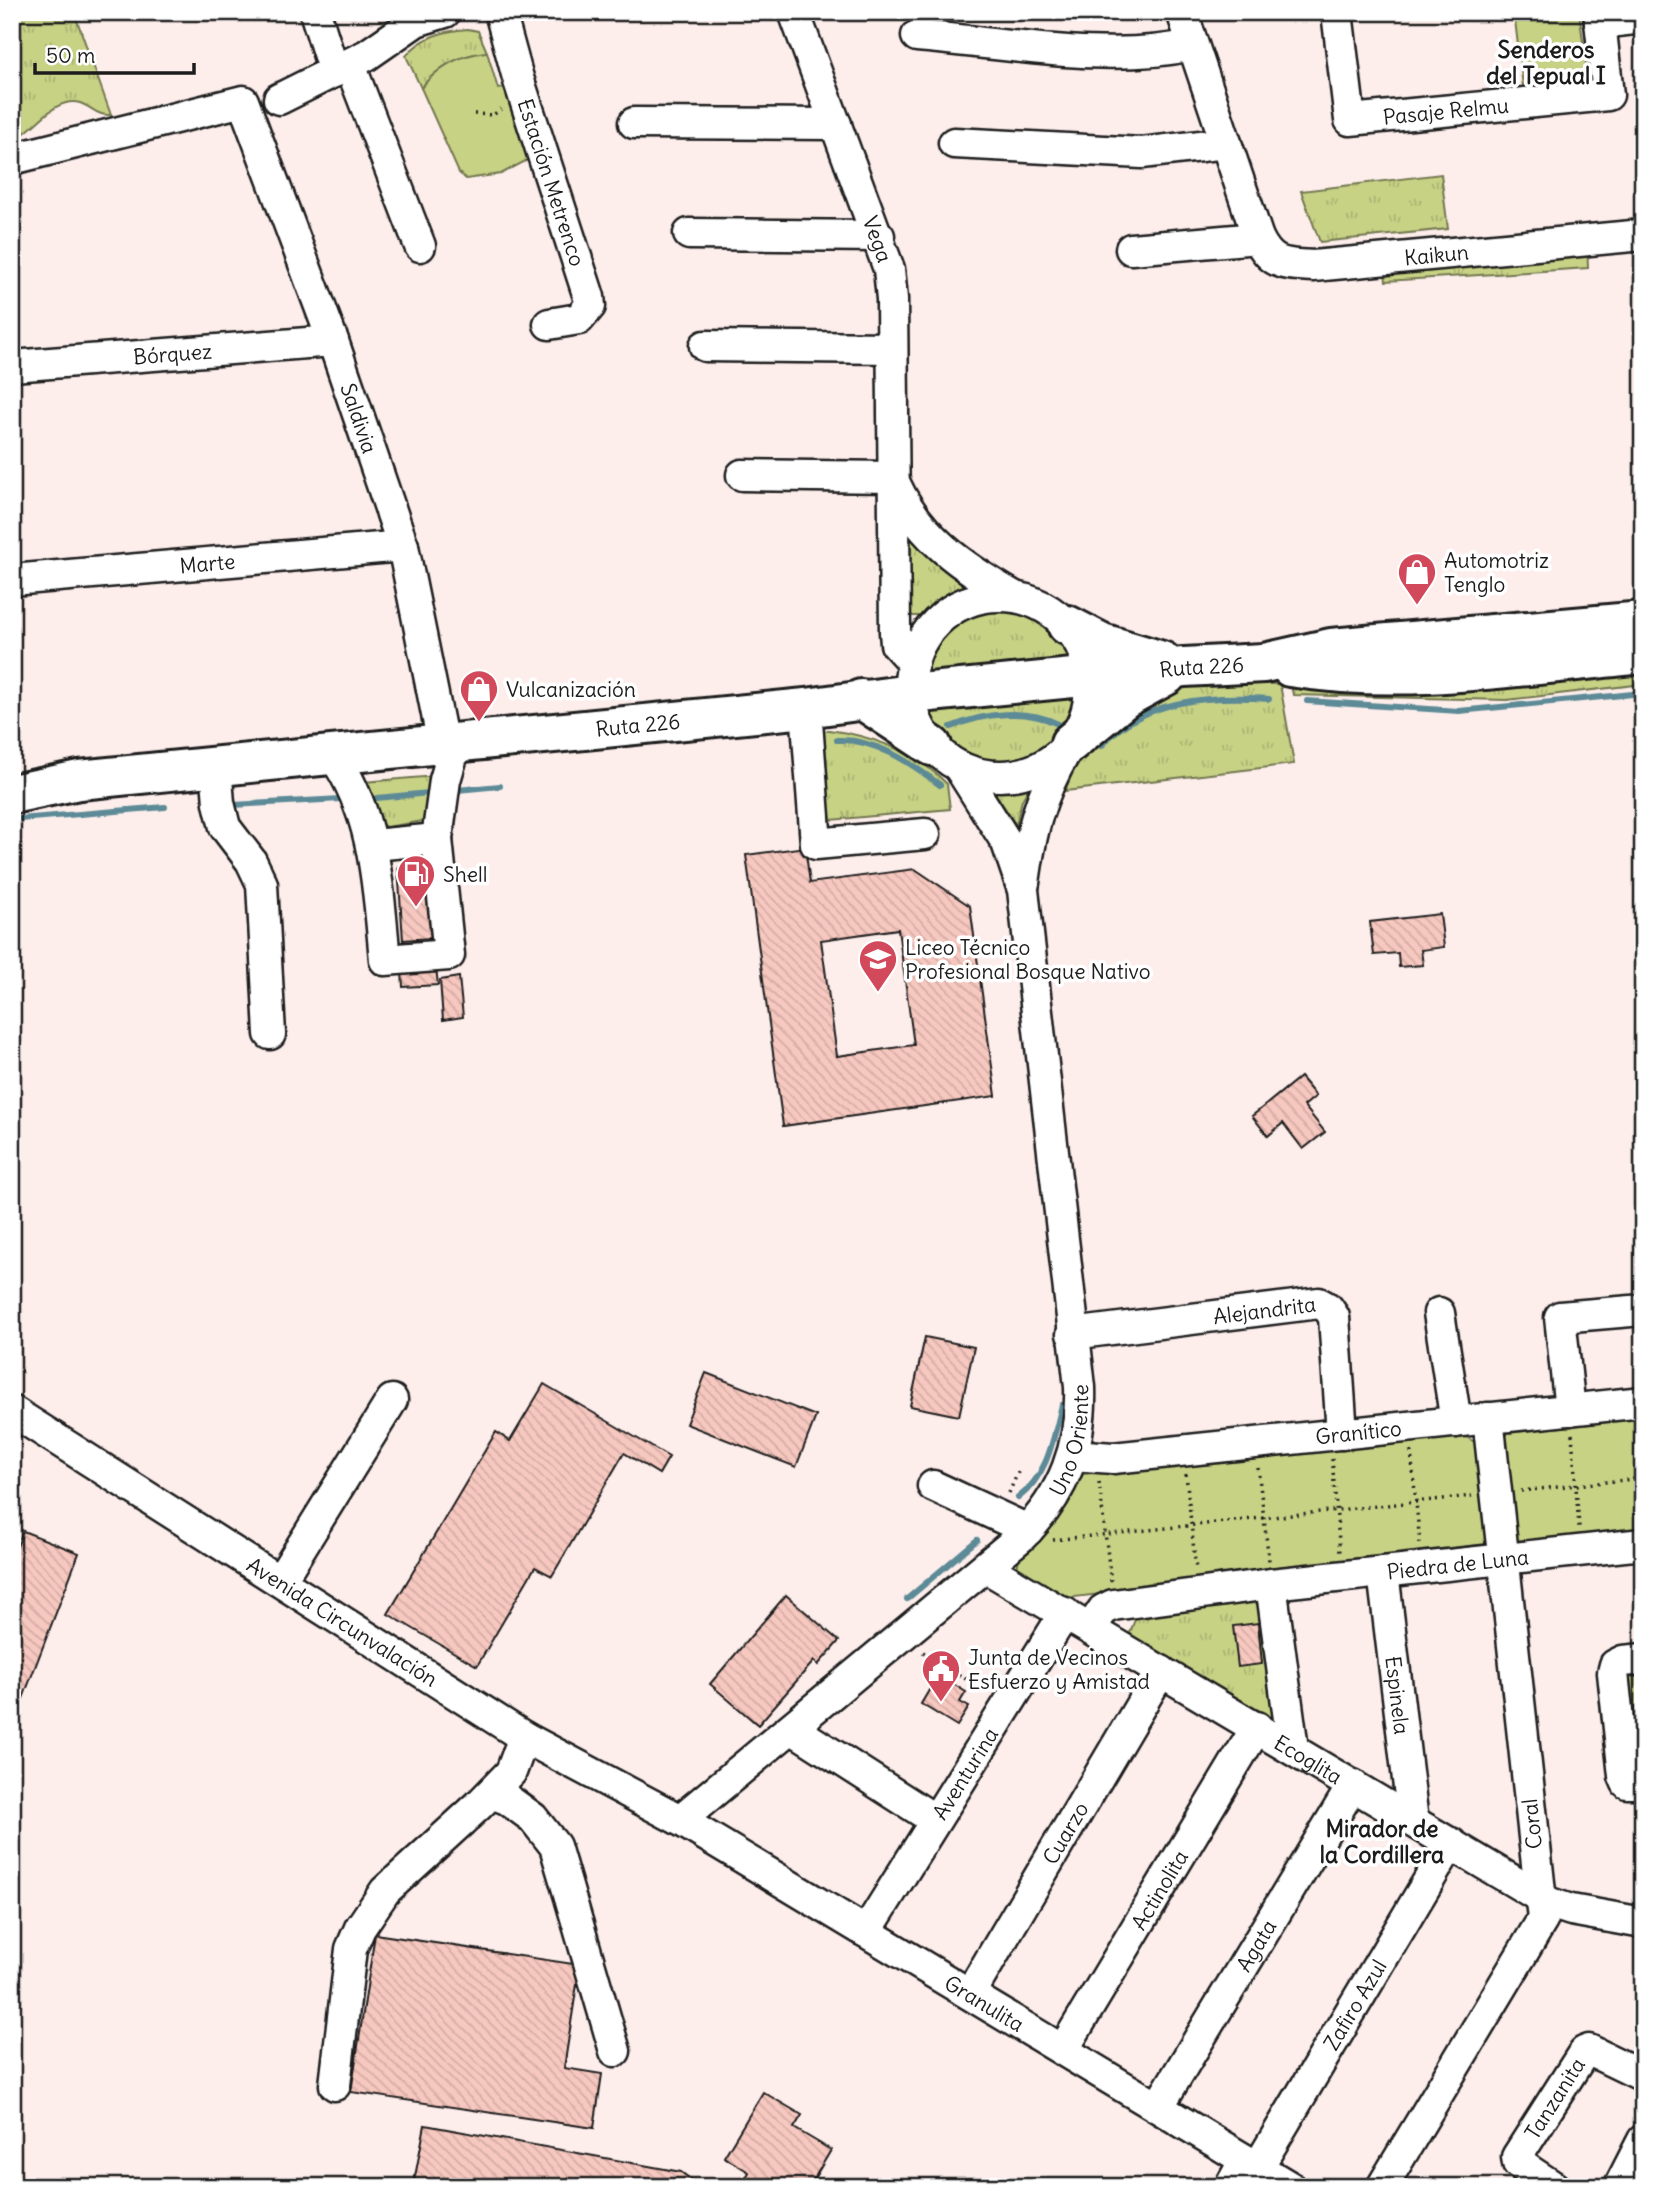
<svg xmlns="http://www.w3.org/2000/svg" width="1655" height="2199" font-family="Delius,sans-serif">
	<defs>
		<pattern id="grass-tufts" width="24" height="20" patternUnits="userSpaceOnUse" patternTransform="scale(1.75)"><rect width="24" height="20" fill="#c7d285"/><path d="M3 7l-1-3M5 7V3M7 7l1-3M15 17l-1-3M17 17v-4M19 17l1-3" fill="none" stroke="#aab472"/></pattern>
		<pattern id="building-back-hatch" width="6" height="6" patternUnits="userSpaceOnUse" patternTransform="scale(1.75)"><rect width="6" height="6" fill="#f7c8bf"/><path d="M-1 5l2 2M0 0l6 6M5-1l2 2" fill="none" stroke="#d3aba4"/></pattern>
	</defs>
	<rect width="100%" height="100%" fill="#fdeeec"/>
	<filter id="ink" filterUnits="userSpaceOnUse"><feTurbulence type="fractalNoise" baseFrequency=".0143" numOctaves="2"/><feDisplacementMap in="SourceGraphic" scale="14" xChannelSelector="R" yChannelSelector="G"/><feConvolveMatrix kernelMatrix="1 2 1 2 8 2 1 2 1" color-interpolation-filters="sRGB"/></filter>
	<g filter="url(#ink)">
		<!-- grass -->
		<g fill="url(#grass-tufts)" stroke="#727750" stroke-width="2">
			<path d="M12 12H74L111 115C97 116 92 107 80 103 54 95 33 133 12 141Z"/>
			<path d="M468 29 478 31 487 52C459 55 439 66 421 88L406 56C422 36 444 31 468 29Z"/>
			<polygon points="1441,174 1448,229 1320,242 1301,191"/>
			<polygon points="1587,242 1588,268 1386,281 1384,266"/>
			<polygon points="901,511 984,589 963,593 923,616 913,616 905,610"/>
			<path d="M1002 604C1044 610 1058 626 1077 663L923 676C933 631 955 609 1002 604Z"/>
			<polygon points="1643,665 1643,684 1507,700 1293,695 1291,685"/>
			<polygon points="1183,683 1280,684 1294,764 1065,791 1073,771 1102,731"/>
			<path d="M1079 693C1079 714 1072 726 1059 741 1013 796 949 767 925 707Z"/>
			<path d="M829 730C873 736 915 751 947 784L950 809 820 821 817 732Z"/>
			<polygon points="435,776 423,821 386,827 382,825 364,782"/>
			<polygon points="988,782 1003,786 1032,782 1022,800 1016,825"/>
			<polygon points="1263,1597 1275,1720 1135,1643 1130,1633 1137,1614"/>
			<polygon points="1643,1665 1643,1739 1630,1740 1625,1669"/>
		</g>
		<!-- park -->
		<g fill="#c7d285" stroke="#727750" stroke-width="2">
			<polygon points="1514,12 1579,12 1588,77 1585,85 1524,95"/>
			<path d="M487 52 498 89 515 87 535 156 501 174 466 179 459 173 421 88C439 66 459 55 487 52Z"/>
			<polygon points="1643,1418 1643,1535 1518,1544 1514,1539 1503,1439 1508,1433"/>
			<polygon points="1463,1435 1476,1443 1491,1541 1485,1549 1066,1598 1017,1571 1019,1556 1069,1498 1083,1474"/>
		</g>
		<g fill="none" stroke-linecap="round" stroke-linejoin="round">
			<!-- stream -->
			<g stroke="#5c8a96" stroke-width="6">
				<polyline points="1307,701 1459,711 1643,693"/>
				<path d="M951 727C984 713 1026 708 1058 724"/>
				<path d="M837 740C875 738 911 763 940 785"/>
				<path d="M1101 746C1142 699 1211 695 1269 699"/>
				<polyline points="457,790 500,786"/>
				<polyline points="377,798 429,793"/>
				<polyline points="233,805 341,799"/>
				<polyline points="19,819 165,807"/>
				<path d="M1018 1498C1048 1475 1053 1440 1062 1405"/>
				<polyline points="907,1599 977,1540"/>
			</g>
		</g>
		<!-- building -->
		<g fill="url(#building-back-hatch)" stroke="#1c1c1c" stroke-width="2" fill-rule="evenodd">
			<path d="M805 847 810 883 915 869 970 906 996 1096 783 1126 746 855ZM898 929 914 1045 837 1056 821 940Z"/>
			<polygon points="425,865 431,938 403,940 398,867"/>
			<polygon points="1440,914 1444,947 1421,950 1423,965 1399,967 1398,953 1374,955 1370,922"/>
			<polygon points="436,968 438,985 403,987 402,971"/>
			<polygon points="459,977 463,1017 443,1020 440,980"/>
			<polygon points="1300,1077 1316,1096 1304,1106 1325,1132 1303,1149 1283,1123 1268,1136 1252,1116"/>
			<polygon points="925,1337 974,1347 959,1416 910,1406"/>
			<polygon points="706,1373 816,1416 796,1467 686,1424"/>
			<polygon points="544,1384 669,1457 659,1474 624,1453 552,1576 535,1567 477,1666 388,1614 496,1432 510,1441"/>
			<polygon points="23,1531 79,1553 22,1701 12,1697 12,1560"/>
			<polygon points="786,1595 839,1641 818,1665 814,1661 758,1725 710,1684"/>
			<polygon points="1258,1623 1262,1664 1238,1667 1233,1626"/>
			<polygon points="945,1679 966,1692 960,1702 969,1707 957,1726 921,1704 932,1685 939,1689"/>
			<polygon points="375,1934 580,1965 564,2068 602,2074 594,2128 351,2092"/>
			<polygon points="763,2092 802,2115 794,2128 831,2150 809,2187 741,2187 749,2172 724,2157"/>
			<polygon points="425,2125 681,2172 701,2187 413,2187"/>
		</g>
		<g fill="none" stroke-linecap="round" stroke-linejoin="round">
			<!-- minor casing -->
			<g stroke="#1c1c1c" stroke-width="35">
				<g id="minor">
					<polyline points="315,12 334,72"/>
					<path id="s1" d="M500 12 518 78 589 297 590 306 579 319 549 324"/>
					<path id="s2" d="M794 12 889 269 892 299 895 632 896 644 913 663"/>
					<path id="s3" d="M1182 12 1258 238C1272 266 1284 264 1313 266L1643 235"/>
					<path id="s4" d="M1337 12 1350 120 1608 95 1599 12"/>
					<polyline points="1600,23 1643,18"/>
					<path d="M917 36C1004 43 1108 64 1192 45"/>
					<polyline points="350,65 420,246"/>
					<polyline points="279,99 367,55 416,21 445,12"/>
					<polyline points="634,123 836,124"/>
					<polyline points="954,143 1142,153 1226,143"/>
					<path id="s5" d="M12 159 243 101 333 341 403 546 443 744"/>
					<polyline points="689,234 879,236"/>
					<polyline points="1131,249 1258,238"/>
					<polyline points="705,346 892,348"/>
					<path id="s6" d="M12 366 333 341"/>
					<polyline points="742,475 892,477"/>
					<path d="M895 484C919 537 963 567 1013 596"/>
					<path id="s7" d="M12 580 403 546"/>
					<circle cx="1000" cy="686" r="90"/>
					<polyline points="806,708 816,844 925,834"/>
					<path d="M333 755C376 816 378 888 385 960L449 955 437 839 445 780 456 743"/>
					<polyline points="216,766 219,803 225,827 251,861 262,884 270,1034"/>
					<polyline points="373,845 437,839"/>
					<path d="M1024 883C1031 831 1039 797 1066 751"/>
					<polyline points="1439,1313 1456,1422"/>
					<path id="s8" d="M1072 1334 1319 1303 1328 1308 1334 1317 1342 1434"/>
					<polyline points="1570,1410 1560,1317 1643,1310"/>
					<path id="s9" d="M12 1411 524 1737 680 1820 1290 2187"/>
					<path id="s10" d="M1073 1455 1113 1458 1643 1402"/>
					<polyline points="933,1486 1028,1530"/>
					<path id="s11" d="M987 1568 1550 1903 1571 1910 1643 1923"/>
					<path id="s12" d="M1383 1572 1413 1821"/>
					<polyline points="280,1581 392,1400"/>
					<polyline points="1271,1584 1293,1749"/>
					<path id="s13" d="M1091 1628 1103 1610 1113 1605 1271 1584 1643 1544"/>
					<polyline points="1643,1659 1623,1661 1615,1665 1613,1673 1624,1776 1627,1783 1643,1783"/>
					<polyline points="793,1729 935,1820"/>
					<polyline points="492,1793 507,1799 533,1818 555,1846 615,2051"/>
					<path id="s14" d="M680 1820 1022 1536C1064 1494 1082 1446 1080 1387L1023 890 1007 843 959 767"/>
					<path id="s15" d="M866 1932 1065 1613"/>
					<path id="s16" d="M970 1994 1161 1671"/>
					<path id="s17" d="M1063 2050 1257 1727"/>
					<polyline points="335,2085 351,1949 360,1928 385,1891 478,1806 511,1772 524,1737"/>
					<path id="s18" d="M1158 2107 1353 1785"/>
					<path id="s19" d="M1258 2167 1451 1843"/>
					<polyline points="1230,2187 1245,2160"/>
					<polyline points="1382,2187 1543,1919 1488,1418"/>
					<path id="s20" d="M1554 2187 1518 2163 1517 2157 1584 2052 1589 2050 1643 2076"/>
					<polyline points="1619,2187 1643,2140"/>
				</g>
			</g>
			<!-- major casing -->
			<g stroke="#1c1c1c" stroke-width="44">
				<g id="major">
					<polyline points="1067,625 1102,643 1162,661"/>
					<path d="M1290 667C1407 686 1526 665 1643 654"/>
					<polyline points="861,699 932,746"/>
					<polyline points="1070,743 1125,698 1167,675"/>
					<path id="s21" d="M12 794 79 780 806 708 910 694 1184 667 1264 663 1331 648 1643 621"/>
				</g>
			</g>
			<!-- path -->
			<g stroke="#1c1c1c" stroke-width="3.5" stroke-dasharray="2 5" stroke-linecap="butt">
				<polyline points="474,114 493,115 501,109"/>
				<polyline points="1572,1434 1579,1527"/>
				<polyline points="1411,1451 1420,1544"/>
				<polyline points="1332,1459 1340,1553"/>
				<polyline points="1258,1468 1269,1561"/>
				<polyline points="1186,1474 1196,1571"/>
				<polyline points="1099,1482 1111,1582"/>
				<polyline points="1521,1491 1643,1478"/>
				<polyline points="1009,1493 1018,1472"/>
				<polyline points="1053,1540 1472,1496"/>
				<polyline points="923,1652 988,1693"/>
			</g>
			<!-- minor -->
			<use href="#minor" stroke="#fff" stroke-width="30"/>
			<!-- major -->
			<use href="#major" stroke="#fff" stroke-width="38"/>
		</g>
	</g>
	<!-- icons -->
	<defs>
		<g id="shop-pin" transform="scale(2.0125)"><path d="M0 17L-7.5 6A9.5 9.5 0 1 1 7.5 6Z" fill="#d1495b" stroke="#fff"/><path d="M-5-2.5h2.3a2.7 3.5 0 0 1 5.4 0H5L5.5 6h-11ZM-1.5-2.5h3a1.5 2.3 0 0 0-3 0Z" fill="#fff"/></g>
		<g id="fuel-pin" transform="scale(2.0125)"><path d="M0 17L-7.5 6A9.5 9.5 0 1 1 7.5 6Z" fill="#d1495b" stroke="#fff"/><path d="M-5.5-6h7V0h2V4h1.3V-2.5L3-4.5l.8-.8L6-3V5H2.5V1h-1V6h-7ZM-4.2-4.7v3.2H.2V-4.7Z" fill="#fff"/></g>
		<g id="school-pin" transform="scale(2.0125)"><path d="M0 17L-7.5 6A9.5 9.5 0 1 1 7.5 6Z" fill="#d1495b" stroke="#fff"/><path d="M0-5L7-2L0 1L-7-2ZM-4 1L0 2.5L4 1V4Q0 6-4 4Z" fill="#fff"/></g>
		<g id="civic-pin" transform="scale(2.0125)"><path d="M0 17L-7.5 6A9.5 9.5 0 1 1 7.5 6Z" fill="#d1495b" stroke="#fff"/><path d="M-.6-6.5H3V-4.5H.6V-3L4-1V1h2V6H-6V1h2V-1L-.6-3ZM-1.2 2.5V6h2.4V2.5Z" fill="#fff"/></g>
	</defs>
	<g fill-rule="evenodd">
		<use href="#shop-pin" x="1417" y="572"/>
		<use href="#shop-pin" x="479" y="689"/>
		<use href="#fuel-pin" x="416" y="874"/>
		<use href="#school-pin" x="878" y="959"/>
		<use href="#civic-pin" x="941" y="1669"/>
	</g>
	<g text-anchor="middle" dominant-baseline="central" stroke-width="7" stroke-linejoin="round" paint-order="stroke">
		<!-- street labels -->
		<g font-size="21" fill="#1c1c1c" stroke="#fff">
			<text stroke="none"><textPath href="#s4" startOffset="205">Pasaje Relmu</textPath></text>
			<text stroke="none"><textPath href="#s1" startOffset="178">Estación Metrenco</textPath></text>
			<text stroke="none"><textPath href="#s2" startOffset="242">Vega</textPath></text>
			<text stroke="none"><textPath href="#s3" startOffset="429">Kaikun</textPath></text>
			<text stroke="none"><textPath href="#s6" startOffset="161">Bórquez</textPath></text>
			<text stroke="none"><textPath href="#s5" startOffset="576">Saldivia</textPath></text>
			<text stroke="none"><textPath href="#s7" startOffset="196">Marte</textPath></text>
			<text stroke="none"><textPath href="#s21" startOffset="1197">Ruta 226</textPath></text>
			<text stroke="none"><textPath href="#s21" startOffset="630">Ruta 226</textPath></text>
			<text stroke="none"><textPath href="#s8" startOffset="194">Alejandrita</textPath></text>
			<text stroke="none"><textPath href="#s10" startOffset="287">Granítico</textPath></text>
			<text stroke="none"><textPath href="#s14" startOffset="555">Uno Oriente</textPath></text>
			<text stroke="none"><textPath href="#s13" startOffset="380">Piedra de Luna</textPath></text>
			<text stroke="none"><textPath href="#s9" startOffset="392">Avenida Circunvalación</textPath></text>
			<text stroke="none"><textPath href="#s12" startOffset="124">Espinela</textPath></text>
			<text stroke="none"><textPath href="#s11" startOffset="374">Ecoglita</textPath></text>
			<text stroke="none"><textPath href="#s15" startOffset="187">Aventurina</textPath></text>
			<text transform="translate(1532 1824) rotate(-96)">Coral</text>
			<text stroke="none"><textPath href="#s16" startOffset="187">Cuarzo</textPath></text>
			<text stroke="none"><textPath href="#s17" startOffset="187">Actinolita</textPath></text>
			<text stroke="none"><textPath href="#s18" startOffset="189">Agata</textPath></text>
			<text stroke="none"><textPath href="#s9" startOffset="1139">Granulita</textPath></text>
			<text stroke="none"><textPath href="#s19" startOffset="189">Zafiro Azul</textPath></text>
			<text stroke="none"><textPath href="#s20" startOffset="119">Tanzanita</textPath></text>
		</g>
		<!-- poi labels -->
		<g font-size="21" fill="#1c1c1c" stroke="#fff" text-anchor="start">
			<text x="1444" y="560">Automotriz<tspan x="1444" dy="24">Tenglo</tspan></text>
			<text x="506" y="689">Vulcanización</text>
			<text x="443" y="874">Shell</text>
			<text x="905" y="947">Liceo Técnico<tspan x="905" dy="24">Profesional Bosque Nativo</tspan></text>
			<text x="968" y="1657">Junta de Vecinos<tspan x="968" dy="24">Esfuerzo y Amistad</tspan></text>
		</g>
		<!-- neighbourhood labels -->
		<g font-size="23" font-weight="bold" fill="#1c1c1c" stroke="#fff">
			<text x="1546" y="49">Senderos<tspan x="1546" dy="26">del Tepual I</tspan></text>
			<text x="1382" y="1828">Mirador de<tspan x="1382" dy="26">la Cordillera</tspan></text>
		</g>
	</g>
	<!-- margin -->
	<rect width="1655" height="2199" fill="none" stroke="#fff" stroke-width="42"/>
	<rect x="21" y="21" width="1613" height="2157" fill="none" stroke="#1c1c1c" stroke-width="2.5" filter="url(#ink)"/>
	<!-- scale -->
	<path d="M35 63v10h159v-10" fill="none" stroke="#1c1c1c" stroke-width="3.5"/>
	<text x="46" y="63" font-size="21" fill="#1c1c1c" stroke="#ffffff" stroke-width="5" paint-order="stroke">50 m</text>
</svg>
